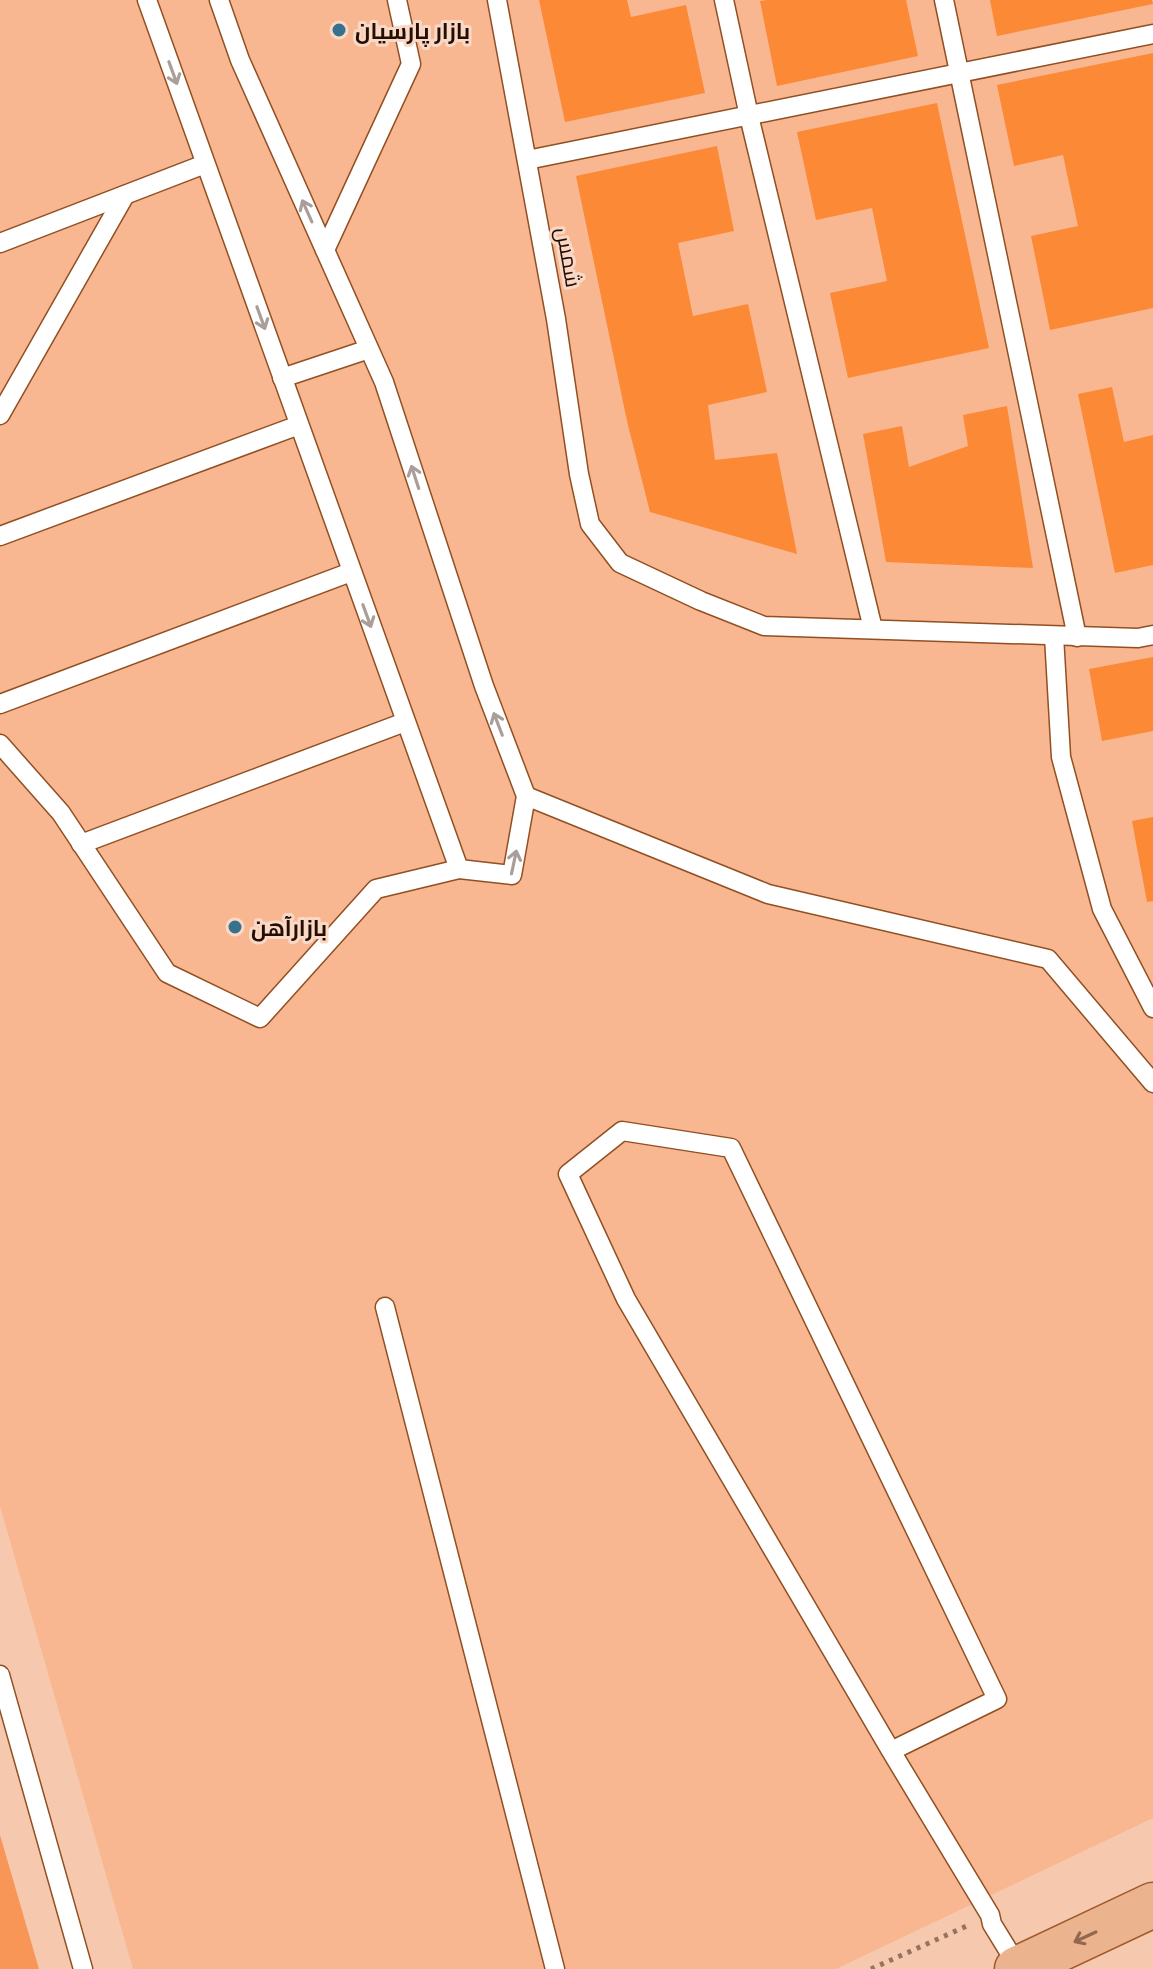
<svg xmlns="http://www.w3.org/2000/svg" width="1153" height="1969" font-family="'Playfair Display',Cairo,serif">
	<rect width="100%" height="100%" fill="#f6c9ae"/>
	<!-- built -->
	<polygon fill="#f8b790" points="0,0 1153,0 1153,1818 836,1969 133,1969 0,1506"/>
	<!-- green -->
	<polygon fill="#f79656" points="0,1835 39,1969 0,1969"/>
	<!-- building -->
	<g fill="#fb8936">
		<polygon points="539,0 627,0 631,17 686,5 705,93 565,122"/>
		<polygon points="767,0 906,0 918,56 777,86 760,1"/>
		<polygon points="990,0 1152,0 1153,4 997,36"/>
		<polygon points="1153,53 1153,308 1050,330 1031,236 1078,226 1063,155 1014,166 997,85"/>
		<polygon points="937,103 989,348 848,378 830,293 887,281 872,208 816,220 797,132"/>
		<polygon points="717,146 734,231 678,243 693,316 748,304 767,392 708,405 715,460 777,453 797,554 650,512 627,421 576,176"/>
		<polygon points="1112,387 1124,442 1153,435 1153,565 1115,573 1078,394"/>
		<polygon points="1007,406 1033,568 886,562 863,434 902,426 909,467 968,446 963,415"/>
		<polygon points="1153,657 1153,731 1102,741 1089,669"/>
		<polygon points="1153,817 1153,901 1147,902 1132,821"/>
	</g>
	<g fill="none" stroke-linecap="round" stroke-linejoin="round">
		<!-- lane casing -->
		<g stroke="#914f22" stroke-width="21">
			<g id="lane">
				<polyline points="147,0 459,869"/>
				<polyline points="497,0 556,319 579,474 590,524 620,563 701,601 764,626 1138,638 1153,635"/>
				<polyline points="724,0 749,116 873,629"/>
				<polyline points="944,0 1077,637"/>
				<polyline points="527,160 1153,34"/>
				<polyline points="0,243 205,164"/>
				<polyline points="325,250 411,64 397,0"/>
				<polyline points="282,378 369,349"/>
				<polyline points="0,415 125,195"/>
				<polyline points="0,536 299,425"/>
				<polyline points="1054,636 1061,757 1102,909 1153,1008"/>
				<polyline points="0,704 351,572"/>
				<polyline points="0,744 61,813 167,973 260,1018 376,889 459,869 512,875 526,796 484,686 384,382 240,60 219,0"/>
				<polyline points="526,796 768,894 1048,959 1153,1083"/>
				<polyline points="81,844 405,722"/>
				<polyline points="385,1307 555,1969"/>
				<polyline points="0,1675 83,1969"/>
				<polyline points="891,1751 997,1699 731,1148 622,1131 568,1174 626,1299 891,1751 990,1915 992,1924 1019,1968"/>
			</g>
		</g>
		<!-- primary casing -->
		<g stroke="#9e582c" stroke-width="47">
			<polyline id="primary" points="1017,1969 1153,1905"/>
		</g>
		<!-- path -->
		<polyline stroke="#97735f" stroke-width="5" stroke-dasharray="4 6" stroke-linecap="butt" points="871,1969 969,1925"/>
		<!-- lane -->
		<use href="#lane" stroke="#fff" stroke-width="18"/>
		<!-- primary -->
		<use href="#primary" stroke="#ebb38e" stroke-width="44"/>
	</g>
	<!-- one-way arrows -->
	<defs><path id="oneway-shaft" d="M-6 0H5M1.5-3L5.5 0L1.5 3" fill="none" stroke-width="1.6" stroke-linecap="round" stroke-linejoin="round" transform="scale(2)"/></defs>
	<g stroke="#a99e99">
		<use href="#oneway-shaft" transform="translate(173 73) rotate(70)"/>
		<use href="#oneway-shaft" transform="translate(307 211) rotate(-114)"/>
		<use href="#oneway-shaft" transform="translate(261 318) rotate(70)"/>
		<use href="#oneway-shaft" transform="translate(415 477) rotate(-108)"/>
		<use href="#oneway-shaft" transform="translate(367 616) rotate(70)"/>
		<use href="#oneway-shaft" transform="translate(498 724) rotate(-111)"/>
		<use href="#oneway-shaft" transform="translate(514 862) rotate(-78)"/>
	</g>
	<use stroke="#93684e" href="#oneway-shaft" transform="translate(1085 1937) rotate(155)"/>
	<!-- markers -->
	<g fill="#39708b" stroke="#f8d9c7" stroke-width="3">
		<circle cx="339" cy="30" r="8"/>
		<circle cx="235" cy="927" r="8"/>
	</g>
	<g text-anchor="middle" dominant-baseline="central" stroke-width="6" stroke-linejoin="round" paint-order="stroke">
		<!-- poi labels -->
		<g font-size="22" font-weight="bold" fill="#270d00" stroke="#f8d9c7" text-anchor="start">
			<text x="355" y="30">بازار پارسیان</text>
			<text x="251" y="927">بازارآهن</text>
		</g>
		<!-- street labels -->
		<g font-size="22" fill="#270d00" stroke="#f8d9c7">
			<text transform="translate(570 257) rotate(80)">شمس</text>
		</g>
	</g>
</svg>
